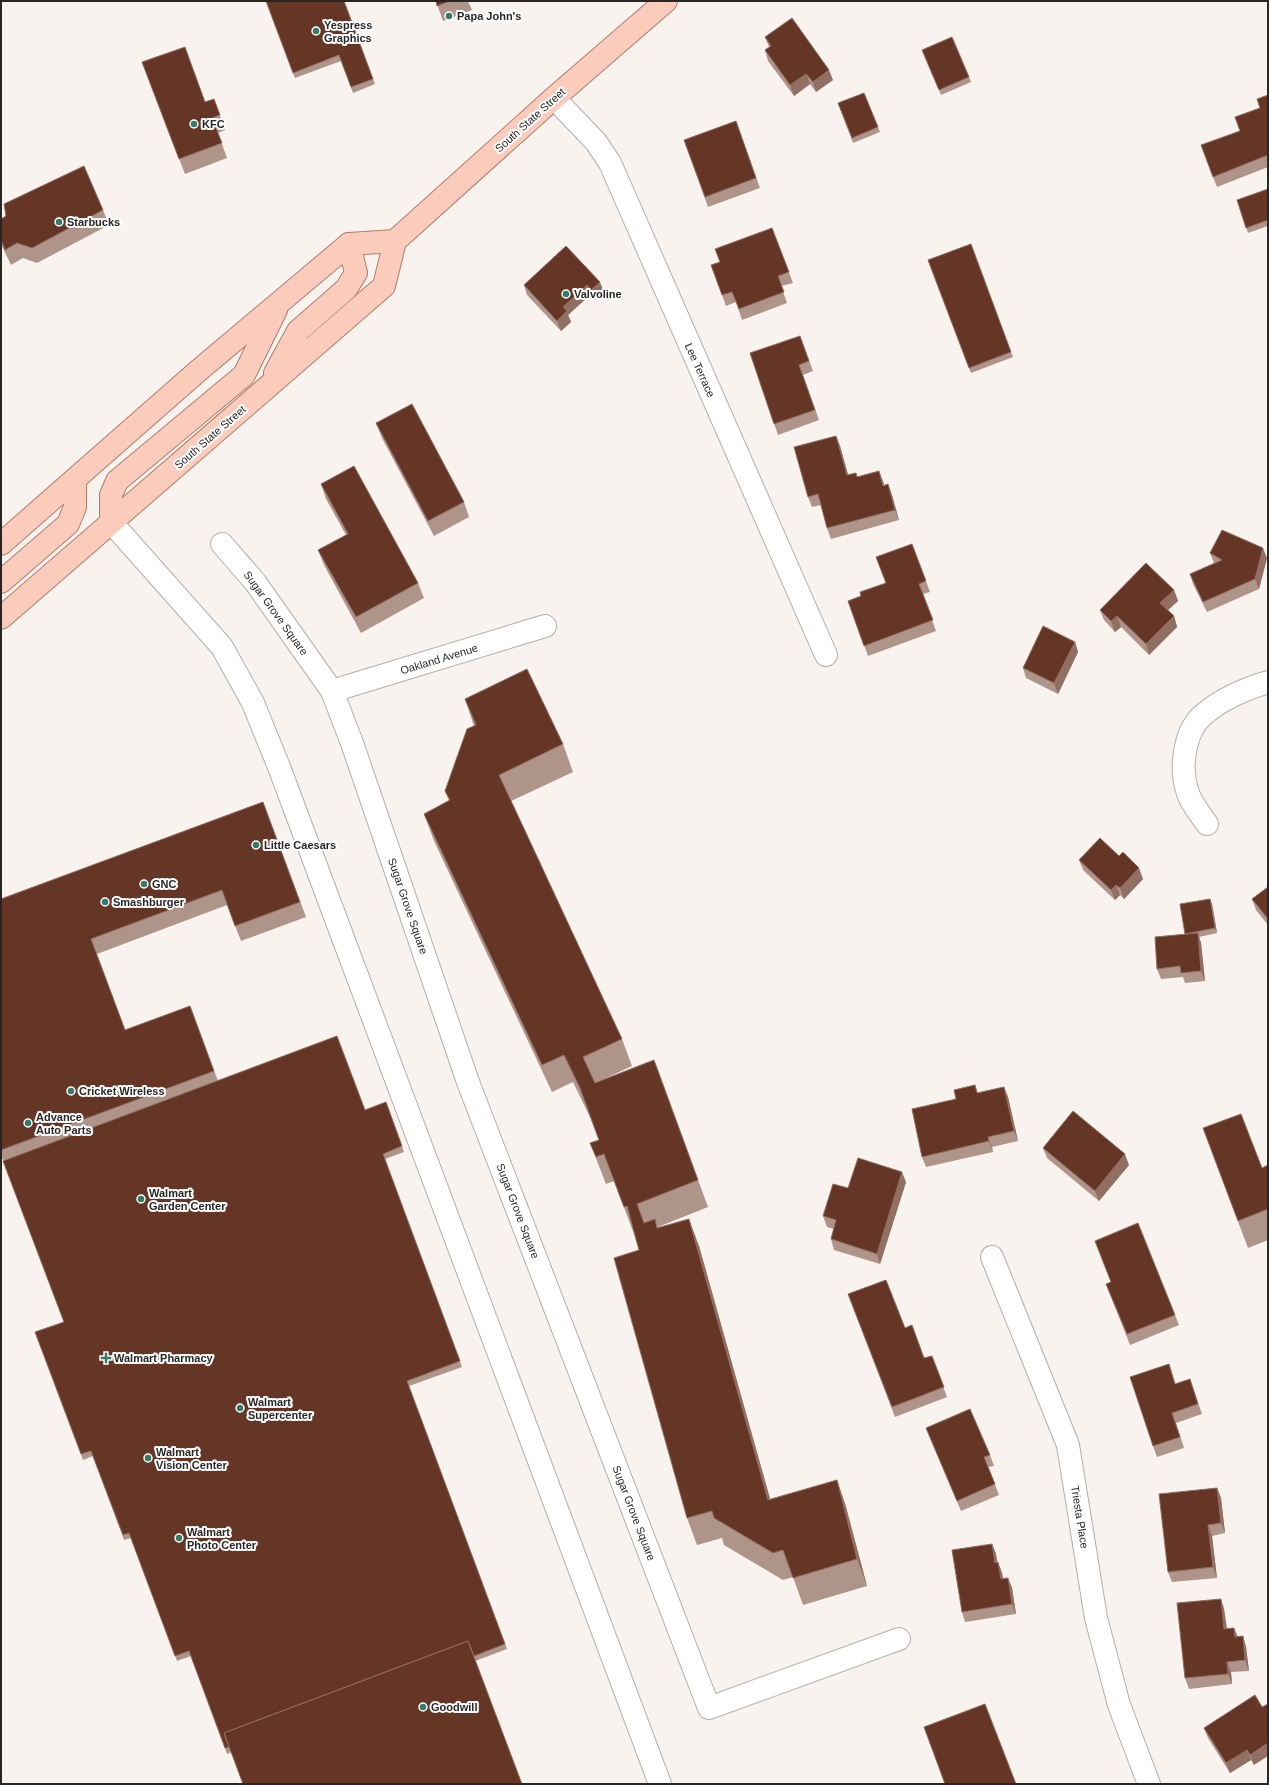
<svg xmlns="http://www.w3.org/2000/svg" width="1269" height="1785" font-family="Helvetica,sans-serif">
	<rect width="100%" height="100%" fill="#f9f3f0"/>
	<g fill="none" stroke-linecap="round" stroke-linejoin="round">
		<!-- street casing -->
		<g stroke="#b4aeac" stroke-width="24">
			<g id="street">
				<polyline points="554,98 596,142 610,163 826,655"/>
				<polyline points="111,522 222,647 253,703 279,767 660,1784"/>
				<polyline points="222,544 255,582 332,691 352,743 468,1082 709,1708 899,1639"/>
				<polyline points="332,691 545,626"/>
				<path d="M1207 824C1200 814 1190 802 1187 790 1180 768 1184 731 1203 715 1220 700 1246 688 1268 682"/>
				<polyline points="992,1257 1068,1445 1096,1618 1119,1705 1149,1784"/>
			</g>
		</g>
		<!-- primary casing -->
		<g stroke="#b07c6a" stroke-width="24">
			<g id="primary">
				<polyline points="275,373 298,331 346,289 356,273 349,244"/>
				<polyline points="111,522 111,495 117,481 244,375 276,310"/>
				<polyline points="1,544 198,371 349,244 395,241"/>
				<polyline points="1,582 68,524 75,507 75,480"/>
				<polyline points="1,618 384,286 395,241 554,98 666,1"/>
			</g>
		</g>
		<!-- street -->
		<use href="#street" stroke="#fff" stroke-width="22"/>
		<!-- primary -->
		<use href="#primary" stroke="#fbccbc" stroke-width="22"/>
	</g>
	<!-- wall -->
	<g fill="#af948a">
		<polygon points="266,1 344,1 375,84 353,93 341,61 295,78"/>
		<polygon points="436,1 468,1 472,10 443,21"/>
		<polygon points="765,37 833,80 816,92 810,84 794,96 768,61 765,50 769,47"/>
		<polygon points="922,50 969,77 971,82 941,95"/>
		<polygon points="142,62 205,102 214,99 225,130 218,133 227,158 185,174"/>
		<polygon points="864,93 880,132 853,143 838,103"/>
		<polygon points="1268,95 1268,167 1217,187 1201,145 1240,131 1260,108"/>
		<polygon points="736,121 760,188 708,207 684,140"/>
		<polygon points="1268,189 1268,226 1248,233 1237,200"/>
		<polygon points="103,210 109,225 37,263 23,258 11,265 1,244 1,219"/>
		<polygon points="772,228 793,283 781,286 787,303 742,320 736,302 726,306 711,265 720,262"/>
		<polygon points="971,244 1013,357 971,373 928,260"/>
		<polygon points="566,246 604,292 595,300 590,295 568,315 571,322 561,331 527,295 524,285"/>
		<polygon points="800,336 813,371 803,375 819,420 778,435 750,353"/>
		<polygon points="376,423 464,502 469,517 434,536 382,438"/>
		<polygon points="836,436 840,446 848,475 883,481 884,486 888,484 892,495 899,520 831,539 827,528 821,505 812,507 808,497"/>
		<polygon points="321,484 418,583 424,598 361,633 324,565 318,550 346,535 326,499"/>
		<polygon points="912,544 930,592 923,594 936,631 868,656 848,601 861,596 886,583 876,557"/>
		<polygon points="1210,553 1267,558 1259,589 1207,612 1193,584 1190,574 1214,563"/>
		<polygon points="1174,590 1178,601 1167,610 1174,616 1177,627 1149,655 1121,627 1115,632 1104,620 1100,610"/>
		<polygon points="1075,642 1078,652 1058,694 1026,678 1023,668"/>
		<polygon points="465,699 563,744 573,772 511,801 622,1039 632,1066 604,1079 654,1060 708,1207 658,1227 658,1228 699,1246 770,1499 837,1480 846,1507 867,1586 803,1605 793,1577 783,1580 724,1545 722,1538 697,1545 687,1518 639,1250 634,1234 614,1181 606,1184 590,1143 599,1140 589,1115 573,1082 552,1092 434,841 424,814 449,801 445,791 474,726"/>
		<polygon points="263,802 306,917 241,941 227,905 97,954 125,1030 190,1006 218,1081 365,1110 386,1102 404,1152 385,1159 462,1367 409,1386 507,1649 227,1754 191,1656 177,1661 131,1538 124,1540 93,1456 83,1460 35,1332 64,1322 1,1155 1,899"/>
		<polygon points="1119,856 1143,879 1124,899 1120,895 1115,900 1083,870 1079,860"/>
		<polygon points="1268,887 1268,925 1256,910 1252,899"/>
		<polygon points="1210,899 1212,904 1217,933 1199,937 1201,943 1205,981 1185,983 1183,977 1161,979 1157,969 1185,934 1180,904"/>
		<polygon points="975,1085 978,1093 1004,1087 1008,1097 1018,1141 992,1147 993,1152 926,1167 922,1157 956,1099"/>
		<polygon points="1043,1148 1129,1165 1099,1201 1047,1158"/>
		<polygon points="1213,1155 1262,1168 1268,1165 1268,1240 1248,1248"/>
		<polygon points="906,1182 880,1264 834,1250 831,1239 834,1229 827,1227 823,1216 848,1188"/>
		<polygon points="1106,1284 1175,1315 1179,1325 1130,1345"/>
		<polygon points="852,1305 905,1328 924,1358 932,1356 947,1397 895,1417"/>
		<polygon points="1190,1379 1202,1414 1176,1423 1184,1448 1157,1457 1153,1446 1176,1384"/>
		<polygon points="926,1428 990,1455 994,1466 988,1467 999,1495 961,1511"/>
		<polygon points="1217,1488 1221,1498 1225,1533 1212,1536 1217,1578 1172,1582 1168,1572"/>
		<polygon points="992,1544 996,1554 997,1563 998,1562 1002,1573 1003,1579 1008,1578 1012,1588 1016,1614 965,1622 962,1612"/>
		<polygon points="1221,1599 1224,1609 1227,1628 1234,1628 1238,1637 1243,1636 1246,1647 1249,1671 1231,1672 1232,1684 1189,1689 1185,1678"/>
		<polygon points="1255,1695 1254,1765 1251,1760 1230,1773 1208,1738 1204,1728"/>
	</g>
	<!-- shaded-wall -->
	<g fill="#916f62">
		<polygon points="829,70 833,80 816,92 813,82"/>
		<polygon points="806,74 810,84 794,96 790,85"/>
		<polygon points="600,282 604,292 595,300 591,290"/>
		<polygon points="587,285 590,295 568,315 571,322 561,331 557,321 563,307"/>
		<polygon points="836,436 840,446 851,485 847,475"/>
		<polygon points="879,471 883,481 887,496 883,486"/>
		<polygon points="888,484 892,495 899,520 895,510"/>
		<polygon points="1263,548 1267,558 1259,589 1255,579"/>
		<polygon points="1174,590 1178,601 1164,614 1160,603"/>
		<polygon points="1117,616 1121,627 1115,632 1111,621"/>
		<polygon points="1174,616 1177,627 1149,655 1146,644"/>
		<polygon points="1075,642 1078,652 1058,694 1054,683"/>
		<polygon points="1139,868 1143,879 1124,899 1120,888"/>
		<polygon points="1116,885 1120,895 1115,900 1111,890"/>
		<polygon points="1210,899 1212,904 1217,933 1215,928"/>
		<polygon points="1198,933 1201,943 1205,981 1201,971"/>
		<polygon points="1004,1087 1008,1097 1018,1141 1014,1131"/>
		<polygon points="988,1137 992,1147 993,1152 989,1141"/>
		<polygon points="1125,1154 1129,1165 1099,1201 1095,1191"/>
		<polygon points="902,1172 906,1182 880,1264 877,1254"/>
		<polygon points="689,1219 699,1246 778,1527 768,1500"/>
		<polygon points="837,1480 846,1507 867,1586 857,1559"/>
		<polygon points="1217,1488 1221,1498 1225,1533 1221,1523"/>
		<polygon points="1208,1525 1212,1536 1217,1578 1213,1567"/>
		<polygon points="992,1544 996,1554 999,1573 995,1563"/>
		<polygon points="998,1562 1002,1573 1005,1589 1001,1579"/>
		<polygon points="1008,1578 1012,1588 1016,1614 1012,1604"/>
		<polygon points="1221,1599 1224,1609 1228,1639 1224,1629"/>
		<polygon points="1234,1628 1238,1638 1235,1637"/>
		<polygon points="1243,1636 1246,1647 1249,1671 1245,1660"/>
		<polygon points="1227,1662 1231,1672 1232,1684 1228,1674"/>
		<polygon points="1268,1743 1268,1756 1254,1765 1250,1755"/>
		<polygon points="1247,1750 1251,1760 1230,1773 1226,1763"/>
	</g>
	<!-- building -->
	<g fill="#653625" stroke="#916f62">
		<polygon points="266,1 344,1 373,79 351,87 339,55 293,73"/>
		<polygon points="436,1 450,1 437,6"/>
		<polygon points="792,18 829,70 813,82 806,74 790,85 765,50 771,46 765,37"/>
		<polygon points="952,37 969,77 939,90 922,50"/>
		<polygon points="185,47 205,102 214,99 220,115 212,118 222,143 179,159 142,62"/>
		<polygon points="864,93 878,127 852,138 838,103"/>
		<polygon points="1268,95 1268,155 1213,177 1201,145 1240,131 1235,117 1260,108 1257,99"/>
		<polygon points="736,121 756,178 705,197 684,140"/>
		<polygon points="84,166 103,210 32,248 17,243 5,250 1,240 1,219 6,216 4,204"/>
		<polygon points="1268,189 1268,220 1246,228 1237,200"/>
		<polygon points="772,228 789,272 778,276 784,292 739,309 732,292 722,295 711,265 720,262 715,249"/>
		<polygon points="971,244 1011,352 969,368 928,260"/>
		<polygon points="566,246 600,282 591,290 587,285 563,307 567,311 557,321 524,285"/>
		<polygon points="800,336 809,361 799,365 815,410 774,424 750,353"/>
		<polygon points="412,404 464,502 428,521 376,423"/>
		<polygon points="836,436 847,475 856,473 857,477 879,471 883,486 888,484 895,510 827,528 818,494 808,497 794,447"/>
		<polygon points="354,466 418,583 356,617 318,550 348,534 321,484"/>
		<polygon points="1222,530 1263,548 1255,579 1203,602 1190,574 1222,560 1210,553"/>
		<polygon points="912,544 926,581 919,584 933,620 864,646 848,601 861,596 860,592 886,583 876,557"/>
		<polygon points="1146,563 1174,590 1160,603 1174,616 1146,644 1117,616 1111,621 1100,610"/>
		<polygon points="1043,626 1075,642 1054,683 1023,668"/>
		<polygon points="527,669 563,744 499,775 622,1039 583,1057 595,1083 654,1060 698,1180 637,1204 644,1223 655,1219 657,1228 689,1219 768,1500 837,1480 857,1559 793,1578 783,1550 773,1553 714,1518 712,1511 687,1518 614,1258 639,1250 627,1206 624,1207 604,1154 596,1157 590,1143 599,1140 580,1088 564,1055 542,1065 424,814 450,800 445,791 467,729 476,725 465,699"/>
		<polygon points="263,802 300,902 235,926 222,890 91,939 125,1030 190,1006 214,1071 1,1150 1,899"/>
		<polygon points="1100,838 1119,856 1123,852 1139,868 1120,888 1116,885 1111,890 1079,860"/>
		<polygon points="1268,887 1268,919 1252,899"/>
		<polygon points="1210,899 1215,928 1185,934 1180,904"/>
		<polygon points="1198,933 1201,971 1181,973 1180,966 1157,969 1155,937"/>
		<polygon points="337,1036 365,1110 386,1102 402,1146 383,1154 460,1361 407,1381 505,1644 474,1656 468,1641 224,1733 229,1747 225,1748 189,1651 175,1656 129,1533 123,1535 91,1451 81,1454 35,1332 64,1322 3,1161"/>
		<polygon points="975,1085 977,1093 1004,1087 1014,1131 988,1137 989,1141 922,1157 912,1109 956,1099 954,1090"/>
		<polygon points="1073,1111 1125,1154 1095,1191 1043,1148"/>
		<polygon points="1241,1114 1262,1168 1268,1165 1268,1209 1238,1221 1203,1128"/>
		<polygon points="858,1158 902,1172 877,1254 831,1239 836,1220 823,1216 833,1184 848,1188"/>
		<polygon points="1138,1223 1175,1315 1127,1334 1106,1284 1111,1282 1095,1241"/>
		<polygon points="886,1280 905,1328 912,1325 924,1358 932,1356 944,1387 892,1407 848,1294"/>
		<polygon points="1169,1364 1175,1384 1190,1379 1198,1404 1172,1413 1180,1437 1153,1446 1130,1377"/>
		<polygon points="970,1409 990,1455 984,1457 995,1484 957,1501 926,1428"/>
		<polygon points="1217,1488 1221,1523 1208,1525 1213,1567 1168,1572 1159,1494"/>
		<polygon points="992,1544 995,1563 998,1562 1001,1579 1008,1578 1012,1604 962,1612 952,1550"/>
		<polygon points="1221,1599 1224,1629 1234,1628 1235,1637 1243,1636 1245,1660 1227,1662 1228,1674 1185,1678 1177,1603"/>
		<polygon points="468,1641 522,1784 243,1784 224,1733"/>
		<polygon points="1255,1695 1262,1707 1268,1704 1268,1743 1250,1755 1247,1750 1226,1763 1204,1728"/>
		<polygon points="985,1704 1016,1784 945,1784 924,1727"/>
	</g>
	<!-- markers -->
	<g fill="#387a6a" stroke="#fff" stroke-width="1.5">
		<circle cx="449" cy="16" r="4"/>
		<circle cx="316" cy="31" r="4"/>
		<circle cx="194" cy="124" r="4"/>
		<circle cx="59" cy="222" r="4"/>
		<circle cx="566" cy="294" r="4"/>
		<circle cx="256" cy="845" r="4"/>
		<circle cx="144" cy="884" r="4"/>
		<circle cx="105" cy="902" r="4"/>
		<circle cx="71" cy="1091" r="4"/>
		<circle cx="28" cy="1123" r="4"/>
		<circle cx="141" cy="1199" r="4"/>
		<path d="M104 1352h4v4h4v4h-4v4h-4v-4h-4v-4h4z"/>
		<circle cx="240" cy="1408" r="4"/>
		<circle cx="148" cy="1458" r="4"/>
		<circle cx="179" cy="1538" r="4"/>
		<circle cx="423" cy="1707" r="4"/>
	</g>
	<g text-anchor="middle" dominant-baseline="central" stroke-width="4" stroke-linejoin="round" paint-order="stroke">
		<!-- poi labels -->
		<g font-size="11" font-weight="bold" fill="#292726" stroke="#fff" text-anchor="start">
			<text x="457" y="16">Papa John's</text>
			<text x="324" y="25">Yespress<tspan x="324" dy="13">Graphics</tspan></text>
			<text x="202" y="124">KFC</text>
			<text x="67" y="222">Starbucks</text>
			<text x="574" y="294">Valvoline</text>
			<text x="264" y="845">Little Caesars</text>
			<text x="152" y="884">GNC</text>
			<text x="113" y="902">Smashburger</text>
			<text x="79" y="1091">Cricket Wireless</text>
			<text x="36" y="1117">Advance<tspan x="36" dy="13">Auto Parts</tspan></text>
			<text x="149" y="1193">Walmart<tspan x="149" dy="13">Garden Center</tspan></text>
			<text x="114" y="1358">Walmart Pharmacy</text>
			<text x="248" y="1402">Walmart<tspan x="248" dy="13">Supercenter</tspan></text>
			<text x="156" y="1452">Walmart<tspan x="156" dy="13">Vision Center</tspan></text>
			<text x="187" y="1532">Walmart<tspan x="187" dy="13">Photo Center</tspan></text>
			<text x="431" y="1707">Goodwill</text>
		</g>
		<!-- street labels -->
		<g font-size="11" fill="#292726" stroke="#fff">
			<text transform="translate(530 120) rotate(-42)">South State Street</text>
			<text transform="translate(700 370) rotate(66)">Lee Terrace</text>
			<text transform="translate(210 437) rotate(-41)">South State Street</text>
			<text transform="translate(276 613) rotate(54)">Sugar Grove Square</text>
			<text transform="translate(439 659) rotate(-17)">Oakland Avenue</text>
			<text transform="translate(408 906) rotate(71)">Sugar Grove Square</text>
			<text transform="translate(518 1211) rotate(69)">Sugar Grove Square</text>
			<text transform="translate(634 1513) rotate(69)">Sugar Grove Square</text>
			<text transform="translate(1080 1517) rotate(81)">Triesta Place</text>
		</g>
	</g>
	<!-- border -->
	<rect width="1269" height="1785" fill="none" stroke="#292726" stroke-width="4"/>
</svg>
